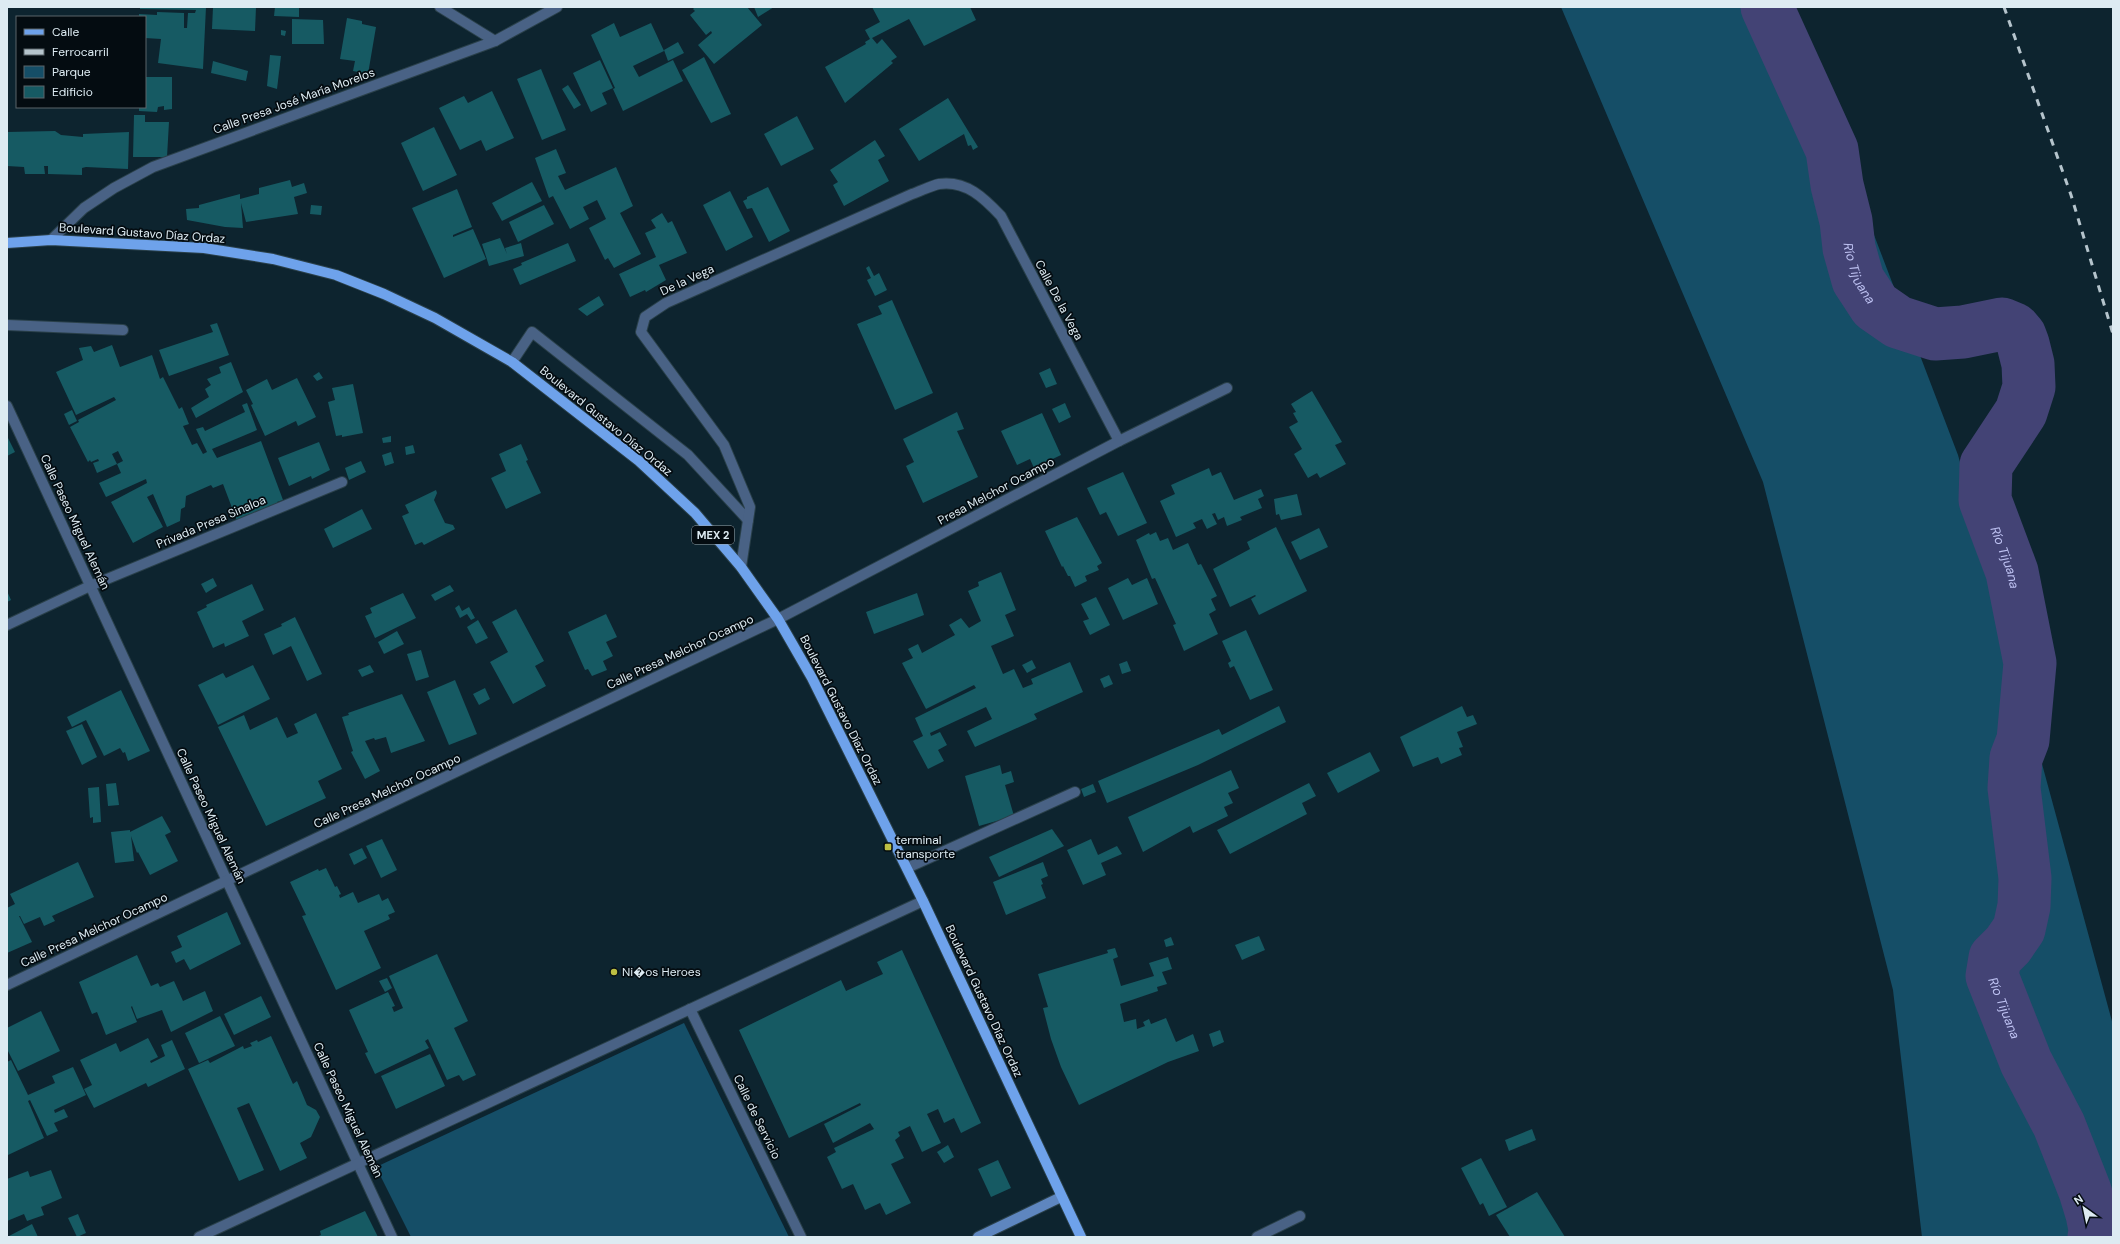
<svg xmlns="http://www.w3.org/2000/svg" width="2120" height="1244" font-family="'DM Sans',sans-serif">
	<rect width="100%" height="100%" fill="#0d242f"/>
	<!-- green -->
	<g fill="#154e67">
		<polygon points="1561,7 1787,7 1958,455 2113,1025 2113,1237 1922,1237 1893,990 1763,482"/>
		<polygon points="684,1023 789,1237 411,1237 376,1167"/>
	</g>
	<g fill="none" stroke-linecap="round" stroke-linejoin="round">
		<!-- river -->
		<path stroke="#434375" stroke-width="53" id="s1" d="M1767 7 1832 150 1837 185 1846 221 1849 248 1858 280 1875 306 1898 322 1935 334 1963 332 2002 324 2014 329 2020 336 2023 344 2028 364 2029 387 2021 412 1986 465 1985 500 2012 572 2030 663 2023 740 2016 758 2014 788 2025 878 2024 906 2019 929 2008 945 1995 958 1992 976 2026 1062 2059 1125 2085 1191 2092 1214 2096 1234 2094 1237"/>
	</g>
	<!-- building -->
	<g fill="#165a63">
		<polygon points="140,7 206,7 203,69 158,63 161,39 145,38 145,17 139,17 139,14 157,15 157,12 184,13 184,28 187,28 188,13 195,13 196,10 140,9"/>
		<polygon points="213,7 256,7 255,31 212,29"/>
		<polygon points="275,7 299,7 299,17 274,16"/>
		<polygon points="695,7 747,7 762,25 714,64 698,45 712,33 711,31 706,35 690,15 695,11 693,9"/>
		<polygon points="754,7 774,7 758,17"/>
		<polygon points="872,7 970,7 976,20 924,46 909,19 872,38 877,44 882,39 897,57 891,61 893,63 845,103 825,67 866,44 865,42 870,39 865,30 880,22"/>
		<polygon points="347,18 362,21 362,24 376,27 368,74 353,71 355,61 340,59"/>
		<polygon points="292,19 323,20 324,44 292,44"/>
		<polygon points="614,23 620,37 651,23 664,51 633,66 639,77 673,60 683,81 623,111 613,89 615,88 591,35"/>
		<polygon points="281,30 286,31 285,36 281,35"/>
		<polygon points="678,42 684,53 668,61 664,50"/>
		<polygon points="270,55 281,56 277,89 267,86"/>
		<polygon points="704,57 731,114 711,123 682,70"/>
		<polygon points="600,60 613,88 602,93 607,104 591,112 573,73"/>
		<polygon points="213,61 248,71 246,81 211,73"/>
		<polygon points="541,69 566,130 542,140 517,79"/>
		<polygon points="145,77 172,77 172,109 164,110 164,106 158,107 157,112 139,111 139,107 145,107"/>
		<polygon points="568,85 581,105 574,109 562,89"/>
		<polygon points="492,91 514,138 486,151 481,140 460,150 439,108 464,96 468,103"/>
		<polygon points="948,98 978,147 973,150 971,145 968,146 964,134 919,161 899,129"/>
		<polygon points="134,115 145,115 145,122 169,122 167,157 133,157"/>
		<polygon points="797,116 814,149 781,166 764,134"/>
		<polygon points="434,127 457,175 423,191 401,143"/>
		<polygon points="55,131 61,135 83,137 83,134 129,132 128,169 86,167 82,168 82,175 48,174 48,166 44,166 45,174 25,174 24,167 7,166 7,132"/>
		<polygon points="875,140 885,156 878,160 889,181 844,206 833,185 838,182 830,170"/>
		<polygon points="556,149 566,173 558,176 565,190 616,167 633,206 620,213 641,254 614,268 608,258 605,260 589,228 606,219 597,200 583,207 589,219 570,229 553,196 549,198 535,158"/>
		<polygon points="290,180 292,187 304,183 307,193 294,197 298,214 246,222 241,203 243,228 225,227 187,220 186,209 199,208 199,205 240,194 240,199 259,194 259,188"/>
		<polygon points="532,182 542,201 502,221 492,203"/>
		<polygon points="768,187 790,231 769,242 752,208 747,209 743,201 747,199 747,197"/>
		<polygon points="457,189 472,227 453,235 453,237 473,229 486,259 444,278 412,208"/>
		<polygon points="730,191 753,237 726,251 703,205"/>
		<polygon points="311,205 322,206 321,215 310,214"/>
		<polygon points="544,205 554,224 518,242 509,222"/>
		<polygon points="662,213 668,223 672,221 687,253 659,265 666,280 646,292 645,290 630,297 619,274 656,257 645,233 656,228 651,220"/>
		<polygon points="500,238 507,254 505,248 521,243 524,256 489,266 482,244"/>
		<polygon points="568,243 576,261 520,285 513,269 522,265 521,263"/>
		<polygon points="869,266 874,276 879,273 887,290 875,296 867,280 871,278 866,268"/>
		<polygon points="599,296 604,305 587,316 578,309"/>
		<polygon points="892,300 933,393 895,410 857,324 882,314 878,306"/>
		<polygon points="217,323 229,355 169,376 159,350 213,332 210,325"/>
		<polygon points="112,345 120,367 152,355 160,379 163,377 179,409 182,407 189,424 183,426 192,445 197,443 203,454 207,452 196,429 203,427 205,431 245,412 242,405 247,403 257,430 212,449 217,458 261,441 283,500 277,502 278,505 237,521 223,484 213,488 211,485 186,496 185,507 181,509 180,521 167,527 153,494 147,497 163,527 133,543 111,502 147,483 146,479 106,497 99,483 121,473 117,464 123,461 118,451 112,454 117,464 97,473 93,463 99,461 98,459 91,462 90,460 88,462 70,427 79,422 78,420 116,400 114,397 76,415 56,372 83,360 79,348 91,346 94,352"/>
		<polygon points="231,362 243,392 196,418 191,408 209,397 205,389 211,385 207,379 221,373 219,367"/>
		<polygon points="1050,368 1057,384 1046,388 1039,373"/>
		<polygon points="319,372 323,378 317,381 313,376"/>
		<polygon points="297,378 316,417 298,426 296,421 265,436 251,405 253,404 246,390 267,379 272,390"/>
		<polygon points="353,384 363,433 342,437 342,435 336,436 328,402 335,400 332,388"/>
		<polygon points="1312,391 1342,442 1335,445 1346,464 1320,478 1317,473 1308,478 1294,454 1302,449 1289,427 1298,422 1293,413 1296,412 1291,404"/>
		<polygon points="1065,403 1071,417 1059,423 1052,409"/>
		<polygon points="72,410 77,421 69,425 64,414"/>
		<polygon points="957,412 964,429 957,431 978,477 923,503 906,466 914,462 903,439"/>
		<polygon points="1042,413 1061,455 1034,468 1030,459 1017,465 1001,431"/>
		<polygon points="7,436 15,452 7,456"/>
		<polygon points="391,436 391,442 383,443 382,438"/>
		<polygon points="319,442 330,470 312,479 311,476 289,486 278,458"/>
		<polygon points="521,444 528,460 526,461 541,493 506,509 491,478 506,471 499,454"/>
		<polygon points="413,445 415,453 406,455 405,447"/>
		<polygon points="391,452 394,463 385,466 382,455"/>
		<polygon points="361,461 366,472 349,480 345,468"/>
		<polygon points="1209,468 1212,476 1221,472 1234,500 1261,489 1264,496 1258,499 1262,508 1240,517 1242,520 1227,526 1224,517 1218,520 1215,513 1212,514 1217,524 1207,529 1202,519 1193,523 1196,528 1176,537 1160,501 1175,494 1171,485"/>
		<polygon points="1123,472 1147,523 1118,536 1106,512 1100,515 1087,488"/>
		<polygon points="436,490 437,493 434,500 445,523 453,525 455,529 424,545 422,542 415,545 402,516 409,513 405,505"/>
		<polygon points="1297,494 1302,515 1281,520 1279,514 1276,515 1274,499"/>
		<polygon points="362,509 372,529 333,548 324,529"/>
		<polygon points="1077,517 1102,563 1097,566 1099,570 1085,576 1087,581 1075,587 1070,576 1068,576 1063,566 1062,567 1045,531"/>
		<polygon points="1276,527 1307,591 1259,615 1251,599 1256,596 1255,595 1230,607 1213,569 1250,549 1247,542"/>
		<polygon points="1319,528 1328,547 1300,560 1291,542"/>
		<polygon points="1156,532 1160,541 1168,538 1173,550 1188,543 1198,565 1201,564 1217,596 1211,599 1216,610 1209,614 1218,634 1184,651 1173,625 1176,624 1155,578 1152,579 1136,540 1149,533 1150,535"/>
		<polygon points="1001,572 1016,610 1005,615 1014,636 991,646 1003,674 1014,669 1023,688 1033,684 1031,679 1070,662 1083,692 1034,714 1037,719 975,747 967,731 992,719 986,707 930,733 931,736 940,732 947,745 938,750 944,761 928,769 913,741 923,736 915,718 976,688 974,685 926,709 902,663 913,658 908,649 918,644 922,653 955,635 949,625 961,618 969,628 981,621 968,591 979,586 978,582"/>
		<polygon points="213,578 217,586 206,593 201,584"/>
		<polygon points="1128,578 1132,585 1147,578 1158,604 1123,620 1108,588"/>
		<polygon points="252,584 264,610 242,621 249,636 225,647 224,643 213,648 197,612 207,607 206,605"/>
		<polygon points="450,585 454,591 435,601 431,595"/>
		<polygon points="7,591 11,600 7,602"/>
		<polygon points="403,593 416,618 375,638 365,616 372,613 370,608"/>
		<polygon points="917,593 924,615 874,634 866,612"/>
		<polygon points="1096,597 1110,625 1090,635 1083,621 1089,619 1081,604"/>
		<polygon points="459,605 462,611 469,607 475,618 471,620 467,614 460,618 455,608"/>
		<polygon points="516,609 544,661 535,666 546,686 513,704 490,662 508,652 492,622"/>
		<polygon points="606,614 617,637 606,642 613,656 603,661 607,670 592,676 588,669 585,670 568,632"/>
		<polygon points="295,617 322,674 307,681 291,646 273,655 264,634 282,626 281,624"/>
		<polygon points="478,620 488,638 476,644 467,627"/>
		<polygon points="1246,630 1273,690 1250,700 1234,666 1230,668 1228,663 1231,661 1222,641"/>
		<polygon points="397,631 404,644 384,654 378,642"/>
		<polygon points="421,650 429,677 416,681 407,654"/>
		<polygon points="1032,660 1036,668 1027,673 1022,665"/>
		<polygon points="1127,661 1131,671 1122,674 1119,664"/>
		<polygon points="253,665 270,699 218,725 198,685 223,673 226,678"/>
		<polygon points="370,665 374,672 362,677 358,670"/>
		<polygon points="1109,675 1113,684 1104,688 1100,679"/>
		<polygon points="455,680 477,734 449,745 427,692"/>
		<polygon points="485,688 490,699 479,705 473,694"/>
		<polygon points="121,690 150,751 128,761 125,752 123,753 120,748 104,756 86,720 72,727 67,717"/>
		<polygon points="402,694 425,741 391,753 386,737 375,740 374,738 365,741 380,771 365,779 351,752 353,751 342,717 349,715 348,713"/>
		<polygon points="1279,706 1286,722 1198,765 1107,803 1098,781 1219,729 1222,735"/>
		<polygon points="1462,706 1467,717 1473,715 1477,724 1457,732 1463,747 1459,748 1462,755 1441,764 1438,757 1413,767 1400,737"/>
		<polygon points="316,713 342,769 318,781 326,798 266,826 218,727 244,715 250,730 277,717 287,738 298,733 294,724"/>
		<polygon points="82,724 97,757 82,765 66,731"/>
		<polygon points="1370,752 1380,771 1338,793 1327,773"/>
		<polygon points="1000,765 1002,774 1011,771 1014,782 1005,785 1014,816 979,826 965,776"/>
		<polygon points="1231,770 1239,788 1228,793 1233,803 1224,807 1228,816 1193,833 1190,826 1143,852 1128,817"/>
		<polygon points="116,783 119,805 108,806 106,784"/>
		<polygon points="1309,783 1316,796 1302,803 1307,814 1230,854 1217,830"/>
		<polygon points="1093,784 1096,792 1084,797 1081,789"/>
		<polygon points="99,787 101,822 93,823 93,817 90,818 88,788"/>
		<polygon points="162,816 171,832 165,835 178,861 150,875 138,852 137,853 131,836 134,861 115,863 111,832 130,830 130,832"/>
		<polygon points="1052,829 1064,846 999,877 989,857"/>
		<polygon points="382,839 397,870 381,878 366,846"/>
		<polygon points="1091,839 1098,855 1117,846 1122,854 1101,863 1106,875 1083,885 1067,850"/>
		<polygon points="362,848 367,858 354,865 349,854"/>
		<polygon points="78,862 94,897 52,916 55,921 44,926 40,917 24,924 20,916 19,916 32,942 7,953 7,908 15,904 10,894"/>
		<polygon points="1043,862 1048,876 1041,879 1043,884 1041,885 1046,898 1006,915 993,882"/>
		<polygon points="326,868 335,887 337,886 341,894 339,895 340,898 353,892 358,903 379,894 382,901 388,898 395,912 388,915 390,919 364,931 381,968 336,990 302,916 306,915 290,882 318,869 319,871"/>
		<polygon points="227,912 241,944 190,970 184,959 176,963 171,952 182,947 177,936"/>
		<polygon points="1259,936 1265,950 1242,960 1235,945"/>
		<polygon points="1171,937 1174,945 1166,947 1164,940"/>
		<polygon points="1115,948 1118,957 1113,959 1121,986 1154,976 1149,963 1168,957 1172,969 1162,972 1167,984 1157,987 1158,991 1120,1004 1124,1022 1136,1019 1137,1029 1145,1026 1143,1022 1149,1019 1151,1024 1166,1018 1176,1042 1193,1034 1199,1051 1168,1062 1079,1105 1061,1067 1051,1039 1043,1008 1048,1007 1038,974 1108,953 1107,950"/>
		<polygon points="902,950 981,1123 961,1133 954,1118 944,1123 938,1109 927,1114 941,1143 922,1152 910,1126 898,1132 900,1136 895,1140 904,1158 891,1164 911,1203 886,1215 880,1203 865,1210 853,1184 842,1189 827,1157 836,1152 834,1148 874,1129 870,1123 833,1143 824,1124 861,1105 860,1103 789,1138 739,1030 841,980 846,991 883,974 877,962"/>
		<polygon points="437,954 468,1021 454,1028 476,1075 463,1081 459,1075 447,1080 428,1039 425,1041 429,1048 375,1074 365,1053 368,1052 349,1010 388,992 395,1006 392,1007 394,1012 403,1008 389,976"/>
		<polygon points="137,955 151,986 158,983 160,987 174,981 183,1001 205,991 213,1011 171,1032 162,1010 137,1019 132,1006 131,1007 137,1022 106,1035 97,1012 92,1014 79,982"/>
		<polygon points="387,978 392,988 385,992 379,981"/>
		<polygon points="261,996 271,1017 234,1035 224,1014"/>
		<polygon points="41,1011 60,1051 18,1071 7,1049 7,1028"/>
		<polygon points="220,1016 235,1046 199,1063 185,1033"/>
		<polygon points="1220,1030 1224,1042 1213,1047 1209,1034"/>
		<polygon points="271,1036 293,1084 297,1081 307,1105 316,1110 320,1117 311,1137 300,1143 307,1158 280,1171 249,1103 237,1108 264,1170 239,1181 188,1069 208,1060 210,1063 243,1046 244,1049 252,1046 250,1043 257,1040 258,1042"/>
		<polygon points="148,1038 158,1057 150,1061 151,1063 165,1056 161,1045 172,1040 185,1069 148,1087 146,1083 94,1108 84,1089 92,1085 80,1060 116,1043 120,1052"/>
		<polygon points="430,1054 445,1086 396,1109 381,1076"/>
		<polygon points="11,1060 28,1095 55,1083 52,1076 73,1067 86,1095 54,1110 55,1113 64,1109 68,1117 54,1123 58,1131 47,1136 30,1100 28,1101 44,1138 8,1155 7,1062"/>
		<polygon points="1532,1129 1536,1140 1509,1151 1505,1140"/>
		<polygon points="948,1145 954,1157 944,1163 937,1152"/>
		<polygon points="1481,1158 1507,1207 1489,1216 1483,1203 1480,1205 1461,1168"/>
		<polygon points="998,1160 1011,1188 991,1197 978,1169"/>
		<polygon points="51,1170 62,1198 41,1207 44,1215 27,1221 24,1214 7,1221 7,1179 28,1171 30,1177"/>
		<polygon points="1537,1192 1565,1237 1510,1237 1496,1215"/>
		<polygon points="365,1211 378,1237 316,1237 321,1235 320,1231"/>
		<polygon points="78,1214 86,1233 77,1237 68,1218"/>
		<polygon points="32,1224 38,1237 10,1237 9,1236"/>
	</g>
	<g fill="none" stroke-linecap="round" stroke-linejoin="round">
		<!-- lane casing -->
		<g stroke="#2a404a" stroke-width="12">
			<g id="lane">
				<polyline points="907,868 1075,792"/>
				<polyline points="1257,1237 1300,1216"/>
			</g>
		</g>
		<!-- street casing -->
		<g stroke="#2a404a" stroke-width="12">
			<g id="street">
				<polyline points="440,7 495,41"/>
				<polyline points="51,240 84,208 114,188 153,167 495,41 557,7"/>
				<polyline points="7,325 123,330"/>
				<polyline points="512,362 532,332 688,455 748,520"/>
				<polyline points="7,406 392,1237"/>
				<path d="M741 567 750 507 724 445 641 332 645 317 666 303 912 194C921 191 930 186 939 184 966 180 984 198 1001 216L1119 441"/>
				<polyline points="7,625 90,586 342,482"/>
				<polyline points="7,985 778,619 1119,441 1227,388"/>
				<polyline points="690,1009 801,1237"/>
				<polyline points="199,1237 923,901"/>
			</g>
		</g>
		<!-- secondary casing -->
		<g stroke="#2a404a" stroke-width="12">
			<polyline id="secondary" points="978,1237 1061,1197"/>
		</g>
		<!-- primary casing -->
		<g stroke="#2a404a" stroke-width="12">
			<polyline id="primary" points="7,243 51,240 204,248 273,259 336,275 384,294 435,318 512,362 639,461 695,513 741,567 778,619 812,678 923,901 1081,1237"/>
		</g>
		<!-- lane -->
		<use href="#lane" stroke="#496285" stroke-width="10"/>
		<!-- street -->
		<use href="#street" stroke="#496285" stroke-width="10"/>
		<!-- secondary -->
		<use href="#secondary" stroke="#5e86bf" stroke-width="10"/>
		<!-- primary -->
		<use href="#primary" stroke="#6ea2eb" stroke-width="10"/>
		<!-- rail -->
		<polyline stroke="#b5c4cc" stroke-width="3" stroke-dasharray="7 7" stroke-linecap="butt" points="2004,7 2071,195 2113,334"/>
	</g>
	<!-- markers -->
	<g fill="#bdbf43" stroke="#040c11" stroke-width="1.5">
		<rect x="884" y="843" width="8" height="8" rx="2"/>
		<circle cx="614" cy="972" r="4"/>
	</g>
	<g text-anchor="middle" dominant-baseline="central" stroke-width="3.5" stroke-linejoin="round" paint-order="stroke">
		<!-- shield labels -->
		<rect fill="#040c11" stroke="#9ca8ae" stroke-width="1" x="692" y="526" width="42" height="18" rx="3"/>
		<g font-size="11" font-weight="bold" fill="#ddebf2">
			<text x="713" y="535">MEX 2</text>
		</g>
		<!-- street labels -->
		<g font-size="12" fill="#ddebf2" stroke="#040c11">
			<text transform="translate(294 101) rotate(-20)">Calle Presa José María Morelos</text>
			<text transform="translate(142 233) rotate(4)">Boulevard Gustavo Díaz Ordaz</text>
			<text transform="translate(687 280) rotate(-25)">De la Vega</text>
			<text transform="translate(1059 300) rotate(62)">Calle De la Vega</text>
			<text transform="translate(606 421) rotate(39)">Boulevard Gustavo Díaz Ordaz</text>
			<text transform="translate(996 491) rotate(-28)">Presa Melchor Ocampo</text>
			<text transform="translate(75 522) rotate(65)">Calle Paseo Miguel Alemán</text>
			<text transform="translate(211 522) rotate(-23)">Privada Presa Sinaloa</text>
			<text transform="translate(680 652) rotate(-25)">Calle Presa Melchor Ocampo</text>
			<text transform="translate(841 710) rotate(63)">Boulevard Gustavo Díaz Ordaz</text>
			<text transform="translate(387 791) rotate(-25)">Calle Presa Melchor Ocampo</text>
			<text transform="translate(211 816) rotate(65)">Calle Paseo Miguel Alemán</text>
			<text transform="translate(94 930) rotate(-25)">Calle Presa Melchor Ocampo</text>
			<text transform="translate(984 1001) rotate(65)">Boulevard Gustavo Díaz Ordaz</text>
			<text transform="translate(348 1110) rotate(65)">Calle Paseo Miguel Alemán</text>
			<text transform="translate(757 1117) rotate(64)">Calle de Servicio</text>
		</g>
		<!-- poi labels -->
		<g font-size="12" fill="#ddebf2" stroke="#040c11" text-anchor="start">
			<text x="896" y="840">terminal<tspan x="896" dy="14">transporte</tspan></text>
			<text x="622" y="972">Ni�os Heroes</text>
		</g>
		<!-- water labels -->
		<g font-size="13" font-style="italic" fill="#bdc1f1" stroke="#040c11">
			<text stroke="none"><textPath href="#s1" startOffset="284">Río Tijuana</textPath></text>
			<text stroke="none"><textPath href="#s1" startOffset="716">Río Tijuana</textPath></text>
			<text stroke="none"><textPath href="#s1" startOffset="1184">Río Tijuana</textPath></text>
		</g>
	</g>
	<!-- border -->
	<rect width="2120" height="1244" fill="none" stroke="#ddebf2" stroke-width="16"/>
	<!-- legend -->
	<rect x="16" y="16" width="130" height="92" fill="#040c11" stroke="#5b656b"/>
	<rect x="24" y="29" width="20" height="6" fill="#6ea2eb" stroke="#5b656b"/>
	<text x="52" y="36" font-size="12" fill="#ddebf2">Calle</text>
	<rect x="24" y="49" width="20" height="6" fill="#b5c4cc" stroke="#5b656b"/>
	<text x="52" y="56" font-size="12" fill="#ddebf2">Ferrocarril</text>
	<rect x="24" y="66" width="20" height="12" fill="#154e67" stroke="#5b656b"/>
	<text x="52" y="76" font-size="12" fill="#ddebf2">Parque</text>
	<rect x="24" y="86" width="20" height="12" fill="#165a63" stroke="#5b656b"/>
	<text x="52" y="96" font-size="12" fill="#ddebf2">Edificio</text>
	<!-- north arrow -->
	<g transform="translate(2084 1208) rotate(327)" stroke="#040c11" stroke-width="3" paint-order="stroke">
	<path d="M0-3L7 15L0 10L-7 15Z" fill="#ddebf2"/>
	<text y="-6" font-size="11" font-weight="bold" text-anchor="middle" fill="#ddebf2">N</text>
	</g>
</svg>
